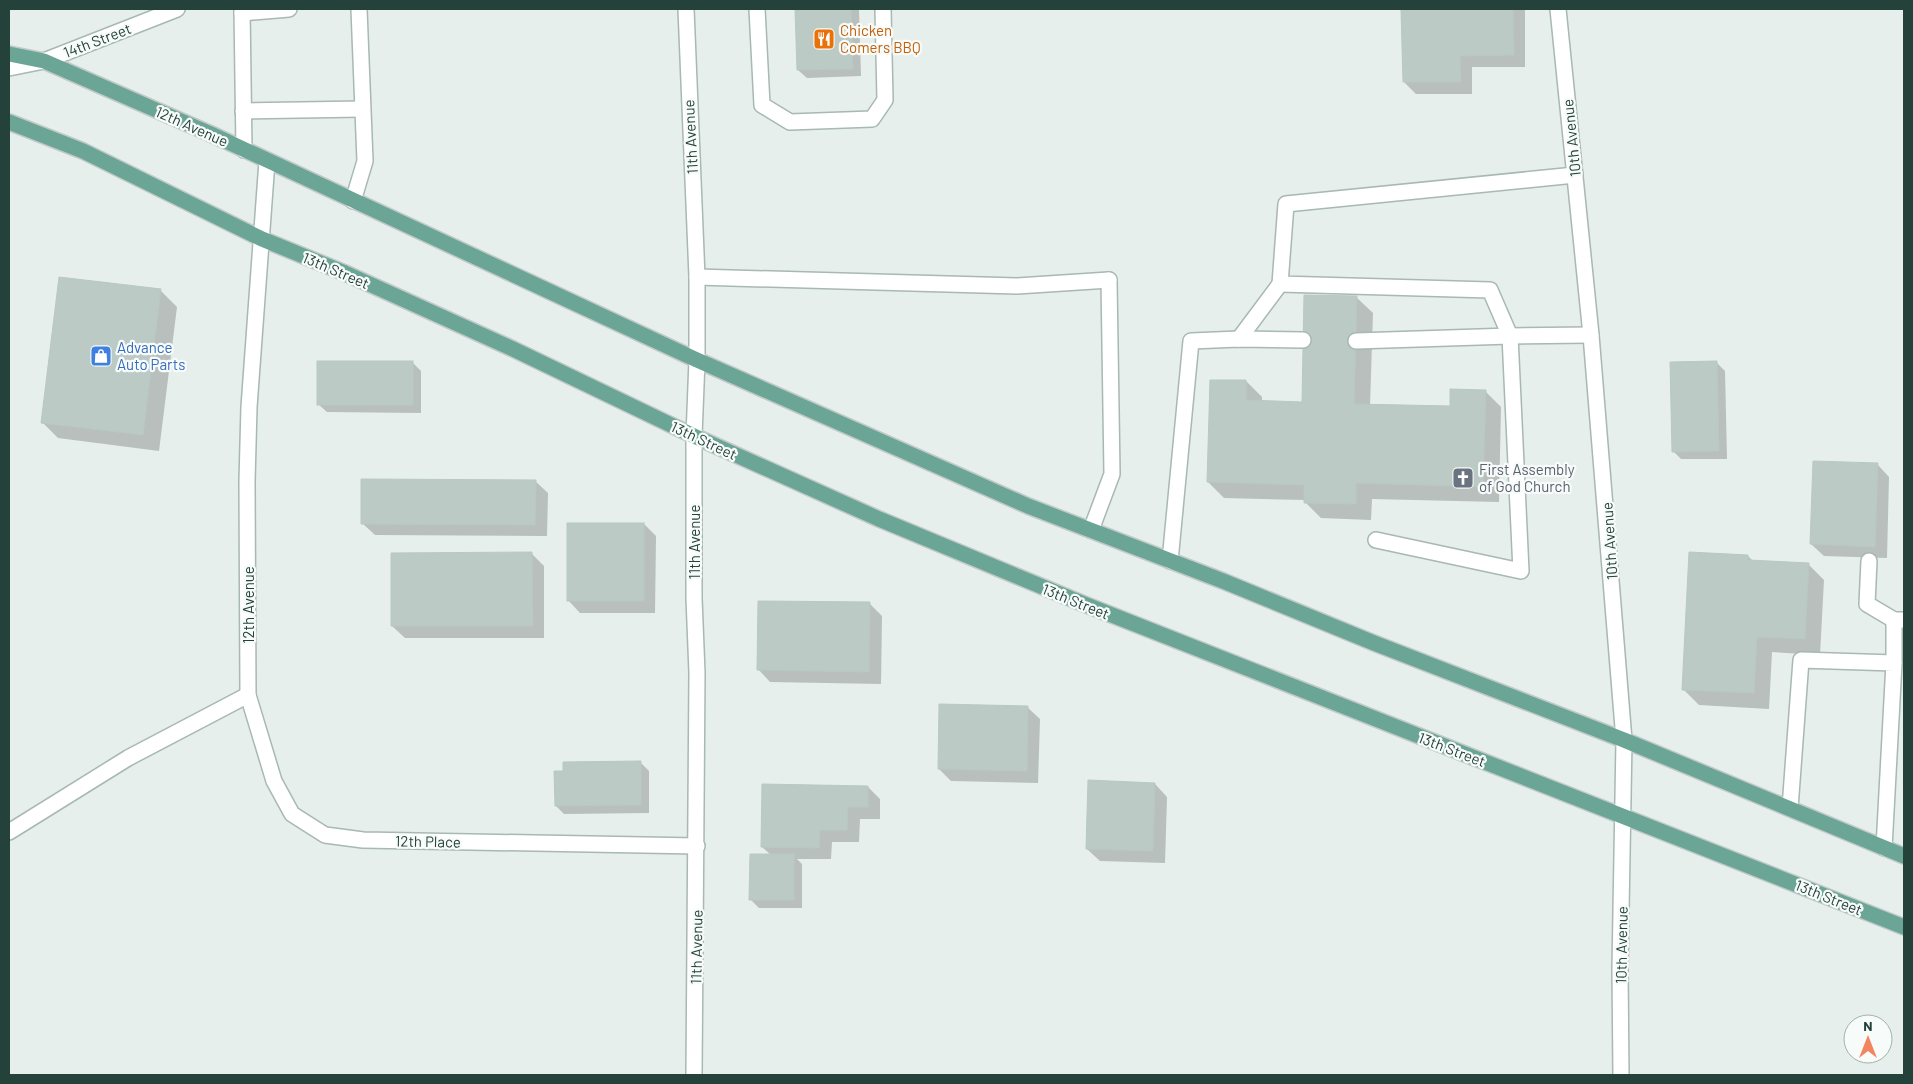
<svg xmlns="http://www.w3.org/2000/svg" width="1913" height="1084" font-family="Barlow,sans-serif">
	<rect width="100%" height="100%" fill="#e6efeb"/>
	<!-- shadow -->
	<g fill="#0003">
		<polygon points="796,9 859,9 861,76 807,78 798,70"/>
		<polygon points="1403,9 1525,9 1525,67 1472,67 1472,94 1416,94 1404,82"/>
		<polygon points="60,278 161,291 177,307 159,451 58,438 42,422"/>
		<polygon points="1356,297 1373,313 1370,406 1451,407 1485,391 1501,407 1499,502 1372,499 1371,520 1321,518 1305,502 1305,500 1224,498 1208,482 1246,381 1262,397 1262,402 1303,403"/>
		<polygon points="413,363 421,371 421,413 327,412 318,404"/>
		<polygon points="1717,363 1725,371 1727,459 1681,459 1673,451"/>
		<polygon points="1877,464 1889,477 1887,558 1824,556 1811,544"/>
		<polygon points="535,481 548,493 547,536 375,535 362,523"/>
		<polygon points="644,524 656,536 655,613 580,613 568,600"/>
		<polygon points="532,554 544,566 544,638 405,638 392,626"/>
		<polygon points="1748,556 1753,561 1808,564 1824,580 1820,655 1772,652 1769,709 1699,705 1683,689"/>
		<polygon points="870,604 882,616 881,684 770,682 758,669"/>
		<polygon points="1027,707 1040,719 1038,783 951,781 939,769"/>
		<polygon points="640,762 649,771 649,813 564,814 556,806"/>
		<polygon points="1155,784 1167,797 1165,863 1100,861 1087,849"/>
		<polygon points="868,787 880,799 880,819 860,819 859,842 832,842 831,859 797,859 802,864 802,908 759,908 751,900 771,855 762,847"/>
	</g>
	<!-- building -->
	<g fill="#bbcac4" stroke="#b8c9c2">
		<polygon points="795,9 851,9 853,69 797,70"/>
		<polygon points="1401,9 1513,9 1514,55 1460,56 1461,82 1403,82"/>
		<polygon points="59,277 161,289 143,435 41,423"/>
		<polygon points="1304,295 1357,296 1354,404 1450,406 1450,389 1486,390 1483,487 1356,483 1356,504 1304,503 1304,485 1207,482 1210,380 1246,380 1246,400 1302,402"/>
		<rect x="317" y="361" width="96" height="44"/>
		<polygon points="1717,361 1719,451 1672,452 1670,362"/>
		<polygon points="1813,461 1878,463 1875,547 1810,544"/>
		<polygon points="361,479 536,480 535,525 361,524"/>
		<rect x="567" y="523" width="77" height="78"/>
		<polygon points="532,552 533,626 391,626 391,553"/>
		<polygon points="1689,552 1748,555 1748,560 1809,563 1805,639 1757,637 1754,693 1682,690"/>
		<polygon points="758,601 870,602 869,672 757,670"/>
		<polygon points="939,704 1028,706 1027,771 938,769"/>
		<polygon points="641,761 641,805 555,806 554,771 563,771 563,762"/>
		<polygon points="1088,780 1155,783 1153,851 1086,849"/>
		<polygon points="762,784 868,786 868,807 848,807 847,830 820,830 819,848 761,847"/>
		<polygon points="750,854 794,854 794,900 749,900"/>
	</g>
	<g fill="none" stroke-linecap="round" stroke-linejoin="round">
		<!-- service casing -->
		<g stroke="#a8b8b2" stroke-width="18">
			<g id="service">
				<polyline points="242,9 244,150"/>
				<polyline points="757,9 762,105 790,122 872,119 885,100 883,9"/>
				<polyline points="242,13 289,9"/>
				<polyline points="243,111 362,109"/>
				<polyline points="353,201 365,161 359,9"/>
				<polyline points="1239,339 1280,284"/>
				<polyline points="1356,341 1510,336 1591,335"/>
				<polyline points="1091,530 1112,474 1109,280"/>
				<polyline points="1376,540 1521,571 1510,336 1490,290 1280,284 1286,204 1575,175"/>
				<polyline points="1170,561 1191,341 1239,339 1303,340"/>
				<polyline points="1869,561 1867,604 1894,620"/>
				<polyline points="1894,663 1894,620 1904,620"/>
				<polyline points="1790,808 1801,660 1894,663 1884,848"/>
			</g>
		</g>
		<!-- minor casing -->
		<g stroke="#a8b8b2" stroke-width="18">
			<g id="minor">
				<polyline points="686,9 697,277 697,360 694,436 694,598 697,673 694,1075"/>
				<polyline points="1558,9 1591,335 1624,740 1620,969 1621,1075"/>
				<polyline points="9,68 44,61"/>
				<polyline points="267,161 249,407 247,481 248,695 274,781 292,814 325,835 363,840 697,846"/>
				<polyline points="697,277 1017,286 1109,280"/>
				<polyline points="9,832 128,758 248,695"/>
			</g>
		</g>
		<!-- tertiary casing -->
		<g stroke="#a8b8b2" stroke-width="18">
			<polyline id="tertiary" points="44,61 177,9"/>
		</g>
		<!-- primary casing -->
		<g stroke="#c2cac8" stroke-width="18">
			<g id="primary">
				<polyline points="9,54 44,61 211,134 697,360 1028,506 1223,581 1374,643 1624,740 1904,856"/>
				<polyline points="9,122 83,151 262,239 345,273 513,349 694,436 879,519 1084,604 1904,927"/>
			</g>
		</g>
		<!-- service -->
		<use href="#service" stroke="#fff" stroke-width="15"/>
		<!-- minor -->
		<use href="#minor" stroke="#fff" stroke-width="15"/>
		<!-- tertiary -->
		<use href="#tertiary" stroke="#fff" stroke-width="15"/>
		<!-- primary -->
		<use href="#primary" stroke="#6aa596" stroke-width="15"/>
	</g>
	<!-- icons -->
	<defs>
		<g id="restaurant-square" transform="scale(1.125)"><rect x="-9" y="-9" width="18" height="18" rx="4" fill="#e8710a" stroke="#f7fbf9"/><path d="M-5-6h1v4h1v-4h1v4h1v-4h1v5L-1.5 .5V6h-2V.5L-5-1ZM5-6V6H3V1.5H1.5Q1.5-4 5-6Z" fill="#fff"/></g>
		<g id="shop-square" transform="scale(1.125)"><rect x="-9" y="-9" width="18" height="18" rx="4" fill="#3f7fe0" stroke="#f7fbf9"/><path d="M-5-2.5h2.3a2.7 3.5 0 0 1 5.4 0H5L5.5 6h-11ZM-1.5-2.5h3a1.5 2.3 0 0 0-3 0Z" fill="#fff"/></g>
		<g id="church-square" transform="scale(1.125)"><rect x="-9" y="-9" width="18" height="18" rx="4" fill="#6b7280" stroke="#f7fbf9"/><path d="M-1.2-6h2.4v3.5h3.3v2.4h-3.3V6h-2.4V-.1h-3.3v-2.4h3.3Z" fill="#fff"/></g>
	</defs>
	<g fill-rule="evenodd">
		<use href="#restaurant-square" x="824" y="39"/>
		<use href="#shop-square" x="101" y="356"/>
		<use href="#church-square" x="1463" y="478"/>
	</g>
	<g text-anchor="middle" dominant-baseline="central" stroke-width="4.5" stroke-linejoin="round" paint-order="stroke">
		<!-- food labels -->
		<g font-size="15" fill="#c56008" stroke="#f7fbf9" text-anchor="start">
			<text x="840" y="30">Chicken<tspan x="840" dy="17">Comers BBQ</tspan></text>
		</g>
		<!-- street labels -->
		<g font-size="15" fill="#24423a" stroke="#f7fbf9">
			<text transform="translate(97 40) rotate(-21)">14th Street</text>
			<text transform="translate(192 126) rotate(24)">12th Avenue</text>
			<text transform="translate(690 137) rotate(-93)">11th Avenue</text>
			<text transform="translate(1571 138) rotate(-96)">10th Avenue</text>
			<text transform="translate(336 270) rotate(23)">13th Street</text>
			<text transform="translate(704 440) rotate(25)">13th Street</text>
			<text transform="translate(1609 541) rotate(-94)">10th Avenue</text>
			<text transform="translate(694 542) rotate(-90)">11th Avenue</text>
			<text transform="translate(1076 601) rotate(22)">13th Street</text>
			<text transform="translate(248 605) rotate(-90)">12th Avenue</text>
			<text transform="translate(1452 749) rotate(21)">13th Street</text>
			<text transform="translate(428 841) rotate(1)">12th Place</text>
			<text transform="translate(1829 897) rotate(22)">13th Street</text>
			<text transform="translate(1621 945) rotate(-89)">10th Avenue</text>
			<text transform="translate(696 947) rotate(-89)">11th Avenue</text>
		</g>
		<!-- shop labels -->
		<g font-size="15" fill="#366cbe" stroke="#f7fbf9" text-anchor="start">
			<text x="117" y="347">Advance<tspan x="117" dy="17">Auto Parts</tspan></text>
		</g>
		<!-- worship labels -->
		<g font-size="15" fill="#5b616d" stroke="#f7fbf9" text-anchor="start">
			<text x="1479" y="469">First Assembly<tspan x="1479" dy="17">of God Church</tspan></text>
		</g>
	</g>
	<!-- border -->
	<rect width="1913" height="1084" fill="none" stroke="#24423a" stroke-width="20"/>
	<!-- north arrow -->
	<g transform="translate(1868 1039)"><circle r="24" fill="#f7fbf9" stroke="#a3b1ad"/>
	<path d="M0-4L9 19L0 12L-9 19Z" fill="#f4845f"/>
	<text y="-8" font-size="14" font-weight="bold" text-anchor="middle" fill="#24423a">N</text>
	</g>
</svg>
